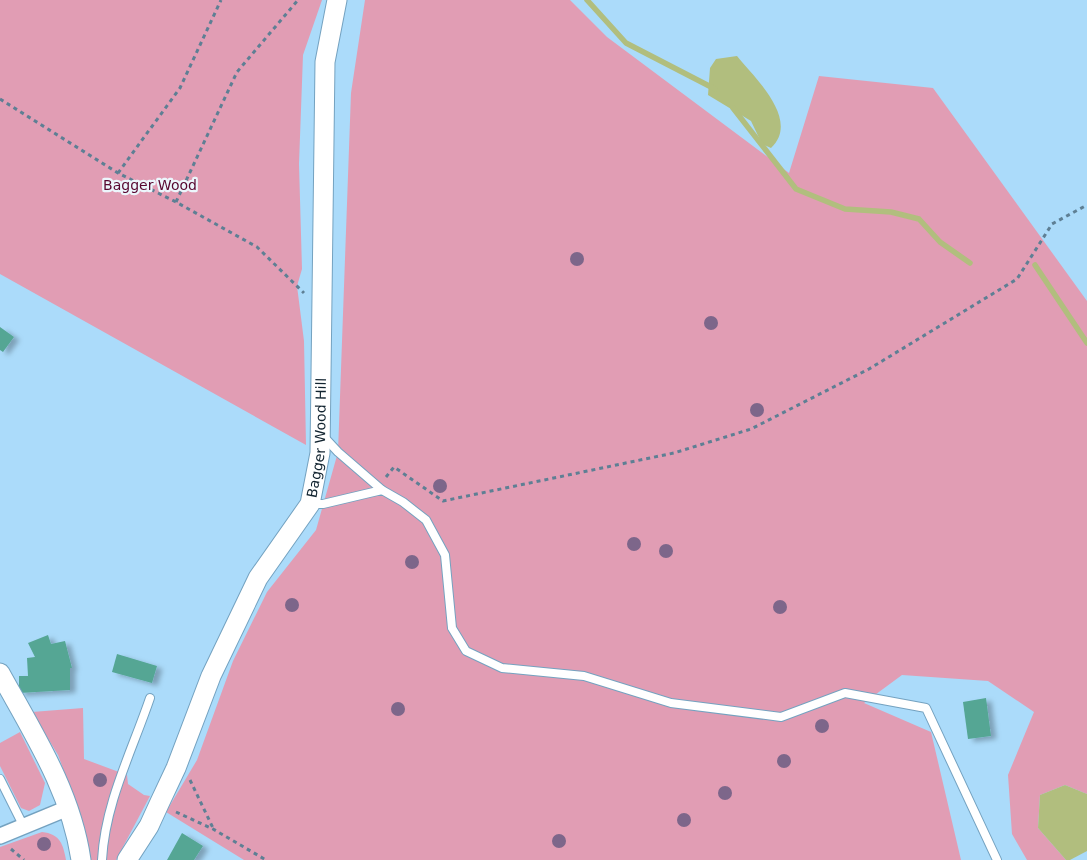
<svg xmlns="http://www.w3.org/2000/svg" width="1087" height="860" font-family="'DejaVu Sans',sans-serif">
	<defs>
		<filter id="shadow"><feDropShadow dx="5.5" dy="3" stdDeviation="2.5" flood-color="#0004"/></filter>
	</defs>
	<rect width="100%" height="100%" fill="#abdbfa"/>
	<!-- green -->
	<g fill="#e19db4">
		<polygon points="0,0 322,0 303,55 299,164 302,269 297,286 304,341 306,445 0,274"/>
		<polygon points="365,0 570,0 607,37 789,173 819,76 933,88 1087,301 1087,794 1065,785 1040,795 1038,828 1066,860 1027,860 1012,834 1008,775 1034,712 988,681 902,675 864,703 931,732 961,860 244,860 166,812 197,760 233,661 267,592 316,530 338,452 351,93"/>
		<polygon points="83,708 84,759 127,775 128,784 144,795 150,796 116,860 88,860 77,806 58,755 32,712"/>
		<polygon points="20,732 45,783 40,805 29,811 21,808 0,766 0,743"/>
		<path d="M42 832C60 834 63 844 66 860H0V847Z"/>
	</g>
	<!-- water -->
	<g fill="#b1be7e">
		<path d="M737 56C754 77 801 120 771 148L762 144 751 121 708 95 710 68 716 59Z"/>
		<polygon points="1065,785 1087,794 1087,851 1070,860 1066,860 1038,828 1040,795"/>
	</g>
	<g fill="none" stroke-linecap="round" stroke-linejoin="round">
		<!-- stream -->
		<g stroke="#b1be7e" stroke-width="5.5">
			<polyline points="587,0 626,43 715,89"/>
			<polyline points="733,108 796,189 845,209 891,212 919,219 940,242 970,263"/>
			<polyline points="1035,265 1087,343"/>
		</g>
	</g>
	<!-- building -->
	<g fill="#54a694" filter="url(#shadow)">
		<polygon points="0,327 14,337 3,352 0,350"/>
		<polygon points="48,635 51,644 65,641 72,668 70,668 70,690 19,693 19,676 28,676 27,658 35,657 28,643"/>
		<polygon points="117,654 157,666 152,683 112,672"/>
		<polygon points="986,698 991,736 968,739 963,702"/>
		<polygon points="182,833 203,846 194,860 167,860"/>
	</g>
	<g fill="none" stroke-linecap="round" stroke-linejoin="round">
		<!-- service casing -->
		<g stroke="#74a2c0" stroke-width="10">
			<g id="service">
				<polyline points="324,437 338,452 382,490"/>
				<polyline points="310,504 323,504 382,490 403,502 426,520 445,555 452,628 466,651 502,668 584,676 671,703 781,717 845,693 926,708 997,860"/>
				<polyline points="0,779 24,827"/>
				<path d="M102 860C105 803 132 751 150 698"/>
			</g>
		</g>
		<!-- minor casing -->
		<g stroke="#74a2c0" stroke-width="18">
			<polyline id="minor" points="0,836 68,808"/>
		</g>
		<!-- tertiary casing -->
		<g stroke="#74a2c0" stroke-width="21">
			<g id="tertiary">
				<path d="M0 673C33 733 71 791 81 860"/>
				<path id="s1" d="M127 860 149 826 160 802 176 768 211 676 258 578 310 504 320 453 325 62 337 0"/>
			</g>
		</g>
		<!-- path -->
		<g stroke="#5e7f94" stroke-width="3" stroke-dasharray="4 4" stroke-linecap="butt">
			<polyline points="0,99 118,173 176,202 257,247 304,293"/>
			<polyline points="118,173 180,88 221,0"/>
			<polyline points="176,202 237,72 298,0"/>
			<polyline points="386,477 394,467 443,501 674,453 751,429 869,369 1017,279 1052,224 1087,205"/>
			<polyline points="190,780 213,828"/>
			<polyline points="176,812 213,829 266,860"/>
			<polyline points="11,849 24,860"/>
		</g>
		<!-- service -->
		<use href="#service" stroke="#fff" stroke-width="8"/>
		<!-- minor -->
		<use href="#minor" stroke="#fff" stroke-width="15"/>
		<!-- tertiary -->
		<use href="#tertiary" stroke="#fff" stroke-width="19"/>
	</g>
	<!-- trees -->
	<g fill="#7d668a">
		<circle cx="577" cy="259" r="7"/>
		<circle cx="711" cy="323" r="7"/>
		<circle cx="757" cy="410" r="7"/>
		<circle cx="440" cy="486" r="7"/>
		<circle cx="634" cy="544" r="7"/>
		<circle cx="666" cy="551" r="7"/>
		<circle cx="412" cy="562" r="7"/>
		<circle cx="292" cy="605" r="7"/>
		<circle cx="780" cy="607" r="7"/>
		<circle cx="398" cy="709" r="7"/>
		<circle cx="822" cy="726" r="7"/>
		<circle cx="784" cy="761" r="7"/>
		<circle cx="100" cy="780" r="7"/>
		<circle cx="725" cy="793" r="7"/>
		<circle cx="684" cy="820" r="7"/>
		<circle cx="559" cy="841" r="7"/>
		<circle cx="44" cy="844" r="7"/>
	</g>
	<g text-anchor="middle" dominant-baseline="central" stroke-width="4.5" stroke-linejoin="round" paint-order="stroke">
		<!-- park labels -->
		<g font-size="14" fill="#57062f" stroke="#ecf6fc">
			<text x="150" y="185">Bagger Wood</text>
		</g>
		<!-- street labels -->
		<g font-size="14" fill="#122430" stroke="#ecf6fc">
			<text stroke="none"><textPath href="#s1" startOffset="469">Bagger Wood Hill</textPath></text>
		</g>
	</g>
</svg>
